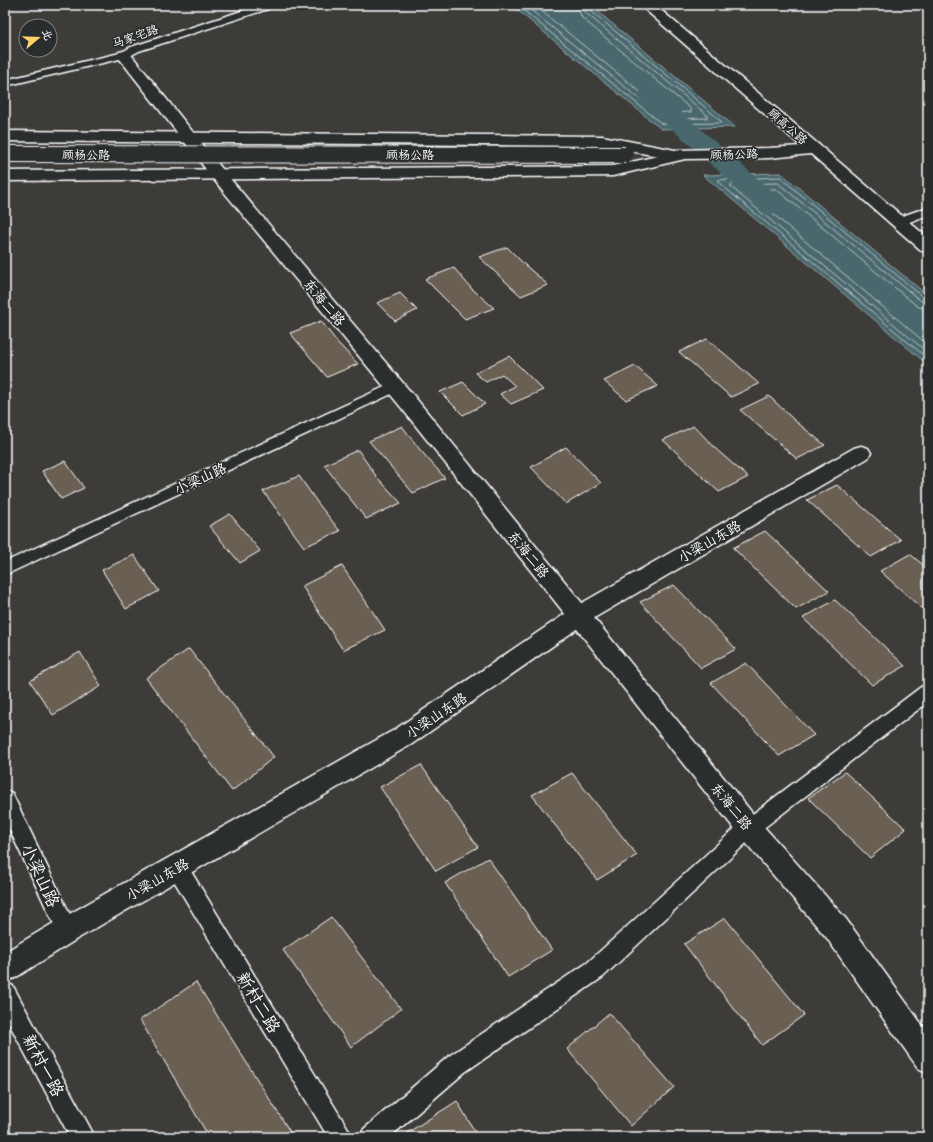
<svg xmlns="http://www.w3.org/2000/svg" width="933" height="1142" font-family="'Patrick Hand','LXGW WenKai TC',sans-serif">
	<rect width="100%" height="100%" fill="#3e3c39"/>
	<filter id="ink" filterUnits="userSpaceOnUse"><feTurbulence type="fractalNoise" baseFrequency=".025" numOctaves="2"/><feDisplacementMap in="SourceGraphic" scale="8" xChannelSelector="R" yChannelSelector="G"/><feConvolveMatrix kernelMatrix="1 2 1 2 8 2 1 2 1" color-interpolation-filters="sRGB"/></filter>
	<g filter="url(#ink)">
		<!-- water -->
		<g fill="#4a686e" stroke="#92a4a8">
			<polygon points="511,5 590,5 735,127 661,129"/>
			<polygon points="781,173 928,296 928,365 703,175"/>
		</g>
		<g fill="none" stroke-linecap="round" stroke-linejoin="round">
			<!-- shore -->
			<g stroke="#b7c3c5" stroke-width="1">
				<polyline points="517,5 662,124 721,123 720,120 590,10 588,5"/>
				<polyline points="525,5 664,119 707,118 707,115 586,13 583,5"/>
				<polyline points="534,5 666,113 691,112 691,109 582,18 577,5"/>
				<polyline points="928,299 924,298 780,177 718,180 718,182 928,359"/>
				<polyline points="928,304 921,301 778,183 731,184 731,187 928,353"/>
				<polyline points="928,310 917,306 776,189 747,190 747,192 928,345"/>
			</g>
			<!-- canal -->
			<polygon fill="#4a686e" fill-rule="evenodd" points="649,89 657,91 782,200 786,206 782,212 773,214 764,212 641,101 637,96 641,91"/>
		</g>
		<!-- building -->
		<g fill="#6b5f52" stroke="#fff">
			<polygon points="507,247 525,265 548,285 521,296 479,257"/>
			<polygon points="454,268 471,288 494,308 465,319 425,279"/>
			<polygon points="400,293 417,310 395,321 377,303"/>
			<polygon points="321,321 337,342 358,364 327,377 290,333"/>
			<polygon points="707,339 732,360 759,384 731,397 679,352"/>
			<polygon points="509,356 543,390 511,404 500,394 515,386 502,374 486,382 475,373"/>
			<polygon points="635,366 658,386 626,400 604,381"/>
			<polygon points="463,382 485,404 463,415 440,392"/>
			<polygon points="769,396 794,420 825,445 797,459 740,410"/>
			<polygon points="402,426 421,451 445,478 413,493 369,441"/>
			<polygon points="694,426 718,451 748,477 719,492 663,440"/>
			<polygon points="566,447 601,483 566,504 531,467"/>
			<polygon points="358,450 376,476 401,503 366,519 324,465"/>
			<polygon points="65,461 84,488 61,499 42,471"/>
			<polygon points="299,476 317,502 340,531 304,547 263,491"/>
			<polygon points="837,485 901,540 871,557 807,500"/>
			<polygon points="230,514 260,551 240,563 209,526"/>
			<polygon points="765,531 829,591 796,609 733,548"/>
			<polygon points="910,554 928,569 928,614 880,571"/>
			<polygon points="134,555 159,591 126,609 102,570"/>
			<polygon points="342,566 385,630 343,650 302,586"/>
			<polygon points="674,585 736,649 701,668 640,602"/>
			<polygon points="835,600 905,666 872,685 803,618"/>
			<polygon points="189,649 274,757 232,791 146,678"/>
			<polygon points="80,652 101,686 53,715 30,681"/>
			<polygon points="746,663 814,735 779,756 711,683"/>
			<polygon points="421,765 478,847 436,871 380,787"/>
			<polygon points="845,772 906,829 870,858 808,798"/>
			<polygon points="572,773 637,855 597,880 532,795"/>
			<polygon points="488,858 552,950 508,977 445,883"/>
			<polygon points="331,917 401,1009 351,1047 283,950"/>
			<polygon points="725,918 804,1015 762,1045 684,944"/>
			<polygon points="196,982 292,1135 289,1137 209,1137 140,1020"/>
			<polygon points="609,1013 674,1087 631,1126 567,1049"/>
			<polygon points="457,1101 478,1137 409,1137 407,1133"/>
		</g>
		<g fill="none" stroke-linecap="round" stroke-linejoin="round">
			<!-- lane casing -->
			<g stroke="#fff" stroke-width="3">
				<g id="lane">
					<polygon points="260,5 275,5 274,7 139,51 128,57 5,86 5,80 120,53 131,47"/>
					<polygon points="928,207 928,215 899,226 893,222 894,219"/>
					<polygon points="395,382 400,384 402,387 400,390 5,575 5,562"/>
					<polygon points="928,684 928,702 756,834 603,977 465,1072 390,1137 360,1137 364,1129 449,1056 587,963 742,822 921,687"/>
					<polygon points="5,790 12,793 74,923 78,930 74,937 67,940 60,937 5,820"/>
					<polygon points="177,858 184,860 353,1137 328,1137 170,874 167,867 170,860"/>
					<polygon points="5,983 13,986 95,1137 70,1137 5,1016"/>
				</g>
			</g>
			<!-- street casing -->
			<g stroke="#fff" stroke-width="3">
				<polygon id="street" points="124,51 129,52 227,175 414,396 582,603 854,448 861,446 868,448 871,453 868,458 594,618 758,820 846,919 928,1033 928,1073 918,1068 826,937 740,836 577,629 412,744 77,939 15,978 5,981 5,952 57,921 394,730 565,614 400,406 215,181 119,58 117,55 119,52"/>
			</g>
			<!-- secondary casing -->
			<g stroke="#fff" stroke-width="3">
				<polygon id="secondary" points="640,5 655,5 928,238 928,252 922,251 811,154 769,158 685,159 613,176 5,181 5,171 613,166 658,156 602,146 5,141 5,131 602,136 675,150 769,148 801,146"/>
			</g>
			<!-- lane -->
			<use href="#lane" fill="#2a2d2e" fill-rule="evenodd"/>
			<!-- street -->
			<use href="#street" fill="#2a2d2e" fill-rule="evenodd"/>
			<!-- secondary -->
			<use href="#secondary" fill="#2a2d2e" fill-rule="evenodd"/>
			<!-- secondary-bridge casing -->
			<g stroke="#fff" stroke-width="18" stroke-linecap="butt">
				<polyline id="secondary-bridge" points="5,154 625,155"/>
			</g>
			<!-- secondary-bridge -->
			<use href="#secondary-bridge" stroke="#2a2d2e" stroke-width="16"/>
		</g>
	</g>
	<g text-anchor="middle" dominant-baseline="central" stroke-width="3.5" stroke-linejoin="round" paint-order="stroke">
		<!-- far-street labels -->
		<g font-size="12" fill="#fff" stroke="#2a2d2e">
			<text transform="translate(135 36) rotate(-19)">马家宅路</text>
			<text transform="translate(788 126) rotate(41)">顾高公路</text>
			<text x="86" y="154">顾杨公路</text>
			<text x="410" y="154">顾杨公路</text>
			<text transform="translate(734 154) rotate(-2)">顾杨公路</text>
		</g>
		<!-- street labels -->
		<g font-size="14" fill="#fff" stroke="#2a2d2e">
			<text transform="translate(325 302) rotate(50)">东海二路</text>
			<text transform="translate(200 478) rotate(-25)">小梁山路</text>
			<text transform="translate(709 541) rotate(-30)">小梁山东路</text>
			<text transform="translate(529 554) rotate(51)">东海二路</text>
			<text transform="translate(436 715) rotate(-34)">小梁山东路</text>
			<text transform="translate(732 806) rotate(51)">东海二路</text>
			<text transform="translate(157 879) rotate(-30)">小梁山东路</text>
		</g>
		<!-- near-street labels -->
		<g font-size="17" fill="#fff" stroke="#2a2d2e">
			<text transform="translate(41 875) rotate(65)">小梁山路</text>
			<text transform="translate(259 1002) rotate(59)">新村二路</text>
			<text transform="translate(44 1065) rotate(62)">新村一路</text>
		</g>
	</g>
	<!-- margin -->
	<rect width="933" height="1142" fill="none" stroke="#2a2d2e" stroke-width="20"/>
	<rect x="10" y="10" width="913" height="1122" fill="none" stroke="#fff" stroke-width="1.5" filter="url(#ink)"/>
	<!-- north arrow -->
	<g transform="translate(38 38) rotate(71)"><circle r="19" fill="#2a2d2e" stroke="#7f8182"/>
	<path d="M0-3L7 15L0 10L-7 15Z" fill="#ffd166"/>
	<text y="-6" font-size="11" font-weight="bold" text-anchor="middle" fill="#ffffff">北</text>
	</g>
</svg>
